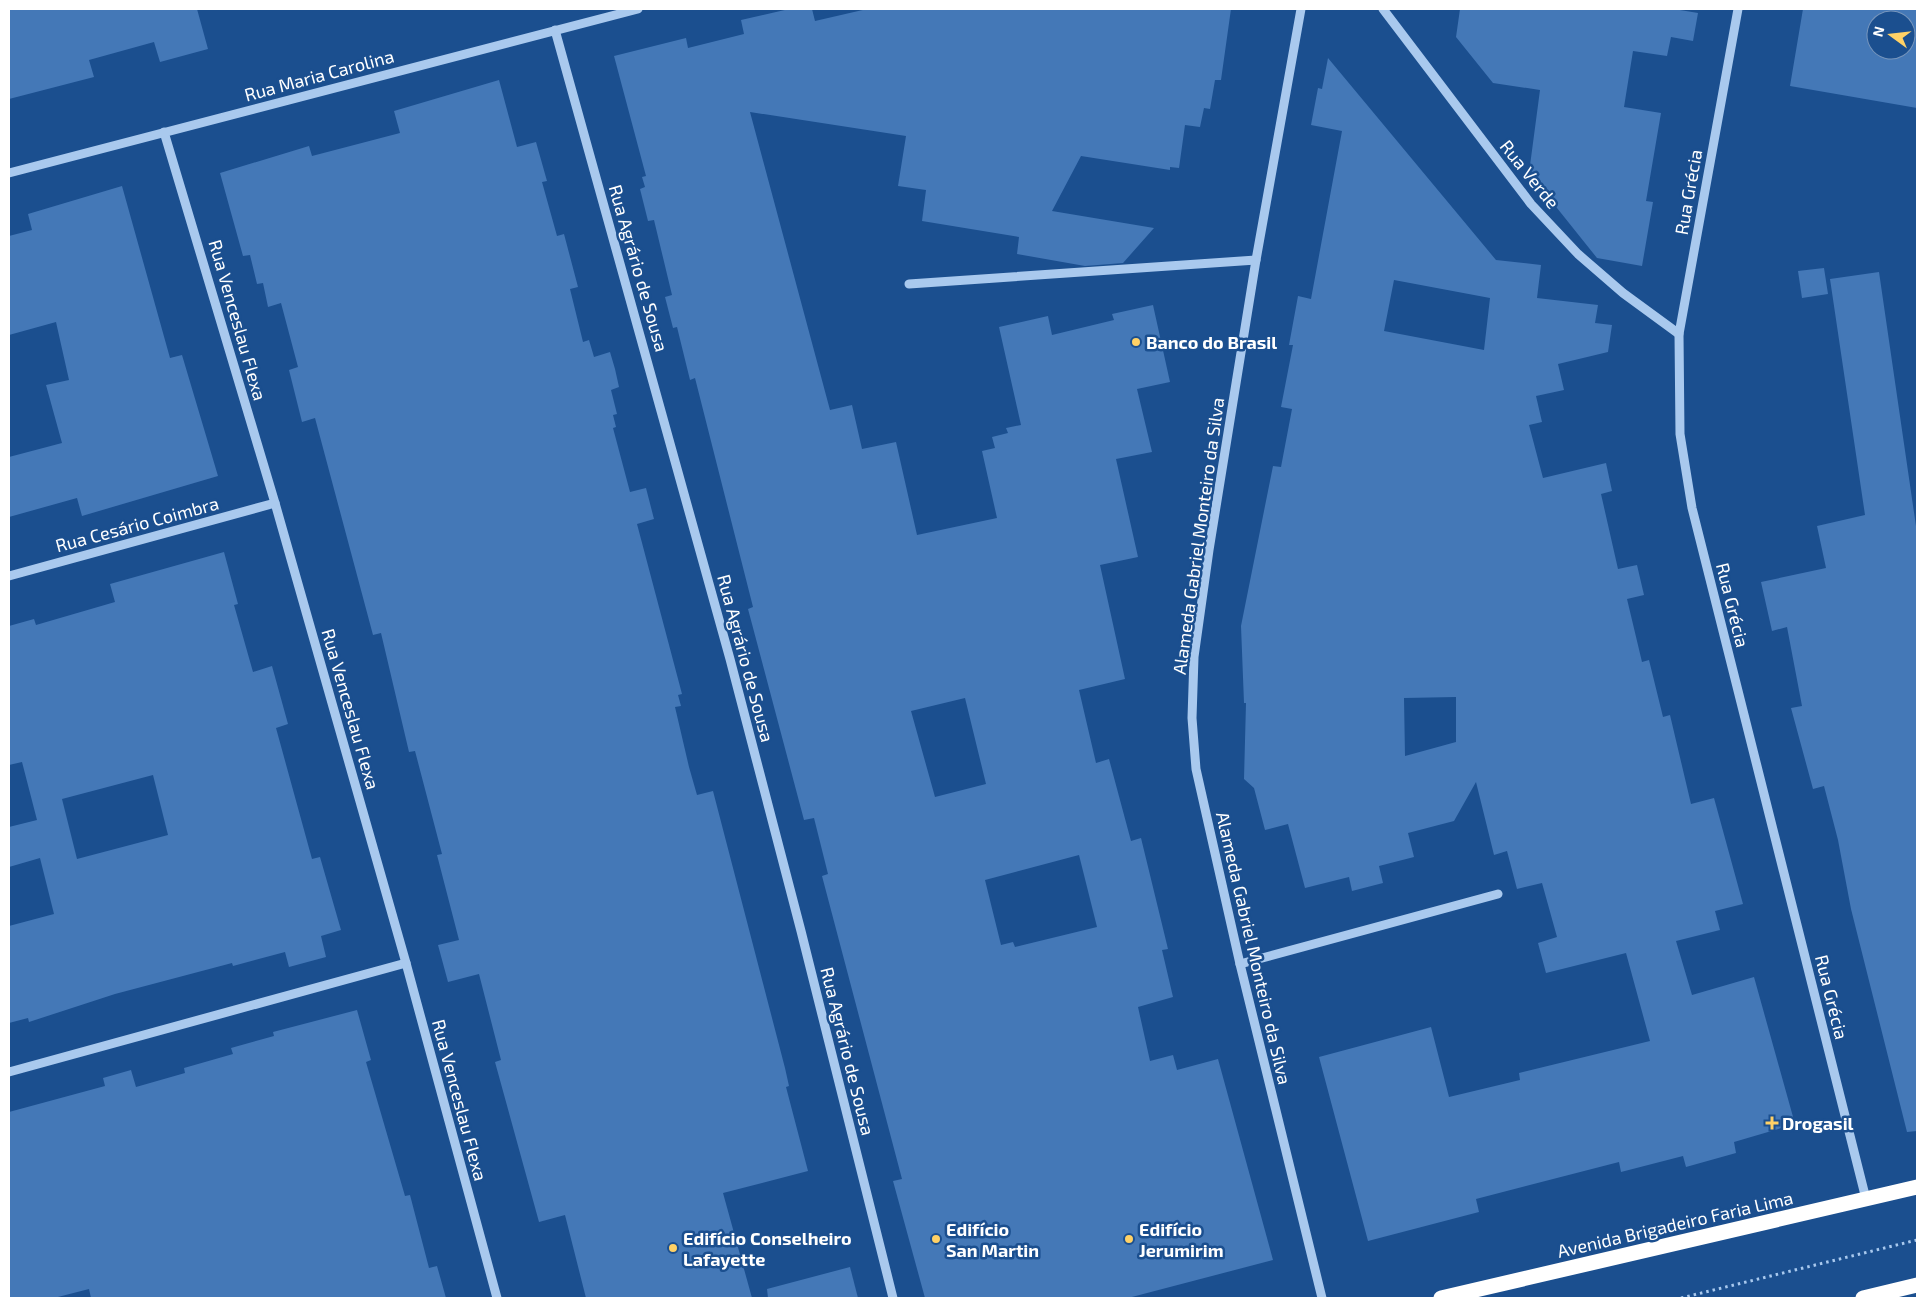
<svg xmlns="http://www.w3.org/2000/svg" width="1926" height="1307" font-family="'Exo 2',sans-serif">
	<rect width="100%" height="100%" fill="#1b4f8f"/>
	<!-- building -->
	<g fill="#4478b7" fill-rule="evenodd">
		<polygon points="9,9 197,9 208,49 160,62 154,42 89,60 94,77 9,99"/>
		<path d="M789 9H812L815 21 867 9H1231L1221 80H1215L1210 109 1204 108 1200 127 1185 125 1179 168 1170 167V170L1081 156 1052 211 1154 228 1123 263 1085 266 1017 254 1019 237 922 221 926 190 898 186 906 136 750 112 830 410 852 405 862 449 896 442 917 535 997 518 982 451 995 448 992 437 1008 433 1006 428 1021 425 999 327 1048 316 1052 335 1114 320 1112 314 1153 305 1170 382 1137 389 1152 452 1116 459 1138 557 1100 565 1125 679 1079 690 1096 763 1109 759 1131 841 1141 838 1168 949 1162 950 1173 997 1138 1007 1150 1061 1173 1055 1177 1070 1218 1059 1273 1260 1128 1298H925L893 1181 902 1179 822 876 828 874 814 818 804 820 752 624 748 609 753 607 695 378 690 380 677 327 673 328 665 297 672 295 654 220 648 221 640 189 645 187 642 177 646 176 614 56 686 38 688 48 744 34 741 20ZM965 698 986 784 935 797 911 711ZM1079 855 1097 927 1015 947 1013 942 1001 945 985 880Z"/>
		<polygon points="1460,9 1674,9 1698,13 1693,41 1671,37 1667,56 1633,51 1624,107 1661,113 1646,201 1653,202 1642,266 1597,258 1529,173 1540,90 1493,83 1456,37"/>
		<path d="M1803 9H1917V108L1790 86ZM1876 20H1906V50H1876Z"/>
		<path d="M1328 58 1496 260 1541 265 1537 298 1598 305 1595 323 1612 325 1608 352 1558 364 1564 390 1536 396 1542 422 1529 425 1543 478 1606 463 1612 491 1601 494 1618 569 1637 565 1644 595 1627 599 1642 662 1649 660 1663 717 1670 715 1691 804 1714 798 1743 904 1715 911 1720 930 1676 941 1692 995 1754 977 1795 1124 1734 1142 1736 1153 1686 1167 1683 1156 1621 1172 1619 1162 1476 1199 1479 1212 1368 1241 1319 1057 1431 1027 1449 1097 1520 1080 1519 1073 1650 1041 1626 953 1546 973 1538 943 1557 937 1542 883 1517 889 1507 851 1494 855 1476 782 1454 821 1408 833 1414 857 1379 866 1383 883 1352 891 1349 877 1305 888 1288 824 1265 830 1254 788 1244 779 1246 703H1244L1241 626 1273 466 1281 467 1292 409 1281 407 1293 345H1289L1298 296 1311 299 1342 131 1311 125 1318 88 1322 89ZM1394 280 1490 298 1484 350 1384 331ZM1456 697V742L1405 756 1404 698Z"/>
		<polygon points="499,80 517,147 536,142 547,181 542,182 557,236 564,234 578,287 570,289 583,342 589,340 594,357 610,352 615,369 619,387 611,390 617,414 613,415 616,427 613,428 630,492 646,488 654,519 637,524 682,694 678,695 681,706 675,707 689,767 697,795 713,791 785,1068 789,1086 786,1087 808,1171 723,1193 752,1298 586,1298 565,1215 539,1222 495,1062 501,1060 479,974 448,982 438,945 459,940 437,855 442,854 415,751 409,752 381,633 373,635 315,418 302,422 289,370 298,367 281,303 268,307 263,283 257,284 250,255 243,256 220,173 309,146 312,156 400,133 394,111"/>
		<polygon points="122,186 170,358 182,355 218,476 82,516 77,498 9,517 9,457 62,443 46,385 69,380 56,322 9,335 9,236 32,230 28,214"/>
		<polygon points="1824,268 1828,294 1802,298 1798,271"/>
		<polygon points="1879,272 1917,533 1917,1131 1907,1132 1851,909 1838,840 1824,786 1813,789 1791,708 1802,706 1787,627 1772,631 1761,582 1826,568 1817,526 1865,515 1830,279"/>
		<path d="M224 552 238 604 234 605 253 672 272 666 288 724 276 728 312 859 320 857 341 930 321 936 326 957 289 967 285 952 233 966 232 963 115 994 29 1022 28 1018 9 1023V926L54 914 40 858 9 867V827L37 820 22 762 9 765V626L34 619 36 625 115 602 110 584ZM153 775 168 835 77 859 62 799Z"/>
		<polygon points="357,1010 371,1060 366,1062 405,1196 410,1195 429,1268 437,1266 446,1298 91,1298 89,1289 54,1298 9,1298 9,1112 105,1086 103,1078 131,1070 136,1087 185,1073 184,1068 233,1054 231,1048 274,1036 273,1032"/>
		<polygon points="850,1267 858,1298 768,1298 767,1289"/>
	</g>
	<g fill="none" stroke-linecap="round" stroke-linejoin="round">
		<!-- path -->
		<polyline stroke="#a9c9ee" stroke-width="3" stroke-dasharray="2.5 4" stroke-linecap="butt" points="1681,1298 1917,1240"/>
		<!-- minor -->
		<g stroke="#a9c9ee" stroke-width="9">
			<polyline points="1301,9 1256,260 1209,550 1194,657 1192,718 1196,769 1240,964 1322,1298"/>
			<polyline points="1383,9 1531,204 1578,254 1623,293 1679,334"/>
			<polyline points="1738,9 1679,334 1680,434 1692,508 1866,1199"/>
			<polyline points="555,30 730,659 801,931 893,1298"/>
			<polyline points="164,132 275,503 406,963 497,1298"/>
			<polyline points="9,173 638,9"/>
			<polyline points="909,284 1256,260"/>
			<polyline points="9,576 275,503"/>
			<polyline points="1240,964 1498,894"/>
			<polyline points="9,1072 406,963"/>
		</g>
		<!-- highway -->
		<g stroke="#fff" stroke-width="15">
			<polyline points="1441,1298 1917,1187"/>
			<polyline points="1863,1298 1917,1285"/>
		</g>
	</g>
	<!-- markers -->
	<g fill="#ffd166" stroke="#1b4f8f" stroke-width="2">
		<circle cx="1136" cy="342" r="5"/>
		<path d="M1769.5 1115.5h5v5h5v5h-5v5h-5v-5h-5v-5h5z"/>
		<circle cx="936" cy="1239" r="5"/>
		<circle cx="1129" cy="1239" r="5"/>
		<circle cx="673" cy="1248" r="5"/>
	</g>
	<g text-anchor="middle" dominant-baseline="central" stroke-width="5" stroke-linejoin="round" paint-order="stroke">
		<!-- street labels -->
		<g font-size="18" fill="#fff" stroke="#1b4f8f">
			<text transform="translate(319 75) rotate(-15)">Rua Maria Carolina</text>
			<text transform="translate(1530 174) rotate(51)">Rua Verde</text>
			<text transform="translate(1688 192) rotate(-80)">Rua Grécia</text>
			<text transform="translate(639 268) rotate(74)">Rua Agrário de Sousa</text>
			<text transform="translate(238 320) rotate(74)">Rua Venceslau Flexa</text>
			<text transform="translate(137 524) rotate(-15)">Rua Cesário Coimbra</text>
			<text transform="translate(1198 536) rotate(-82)">Alameda Gabriel Monteiro da Silva</text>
			<text transform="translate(1733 605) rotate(76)">Rua Grécia</text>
			<text transform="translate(746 658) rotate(75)">Rua Agrário de Sousa</text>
			<text transform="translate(351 709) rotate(74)">Rua Venceslau Flexa</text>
			<text transform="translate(1254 948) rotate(77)">Alameda Gabriel Monteiro da Silva</text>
			<text transform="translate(1832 997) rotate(76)">Rua Grécia</text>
			<text transform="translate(848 1051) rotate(76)">Rua Agrário de Sousa</text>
			<text transform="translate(460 1100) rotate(75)">Rua Venceslau Flexa</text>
			<text transform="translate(1675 1224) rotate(-13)">Avenida Brigadeiro Faria Lima</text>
		</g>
		<!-- poi labels -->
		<g font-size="18" font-weight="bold" fill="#fff" stroke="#1b4f8f" text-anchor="start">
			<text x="1146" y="342">Banco do Brasil</text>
			<text x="1782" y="1123">Drogasil</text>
			<text x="946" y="1229">Edifício<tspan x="946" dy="21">San Martin</tspan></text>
			<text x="1139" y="1229">Edifício<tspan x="1139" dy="21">Jerumirim</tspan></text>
			<text x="683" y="1238">Edifício Conselheiro<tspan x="683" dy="21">Lafayette</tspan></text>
		</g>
	</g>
	<!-- border -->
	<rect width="1926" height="1307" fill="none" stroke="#ffffff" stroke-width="20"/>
	<!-- north arrow -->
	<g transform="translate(1891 35) rotate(285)"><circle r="24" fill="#1b4f8f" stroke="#7695bc"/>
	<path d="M0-4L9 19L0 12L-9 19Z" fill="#ffd166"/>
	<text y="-8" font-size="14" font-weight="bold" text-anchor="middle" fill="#ffffff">N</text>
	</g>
</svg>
